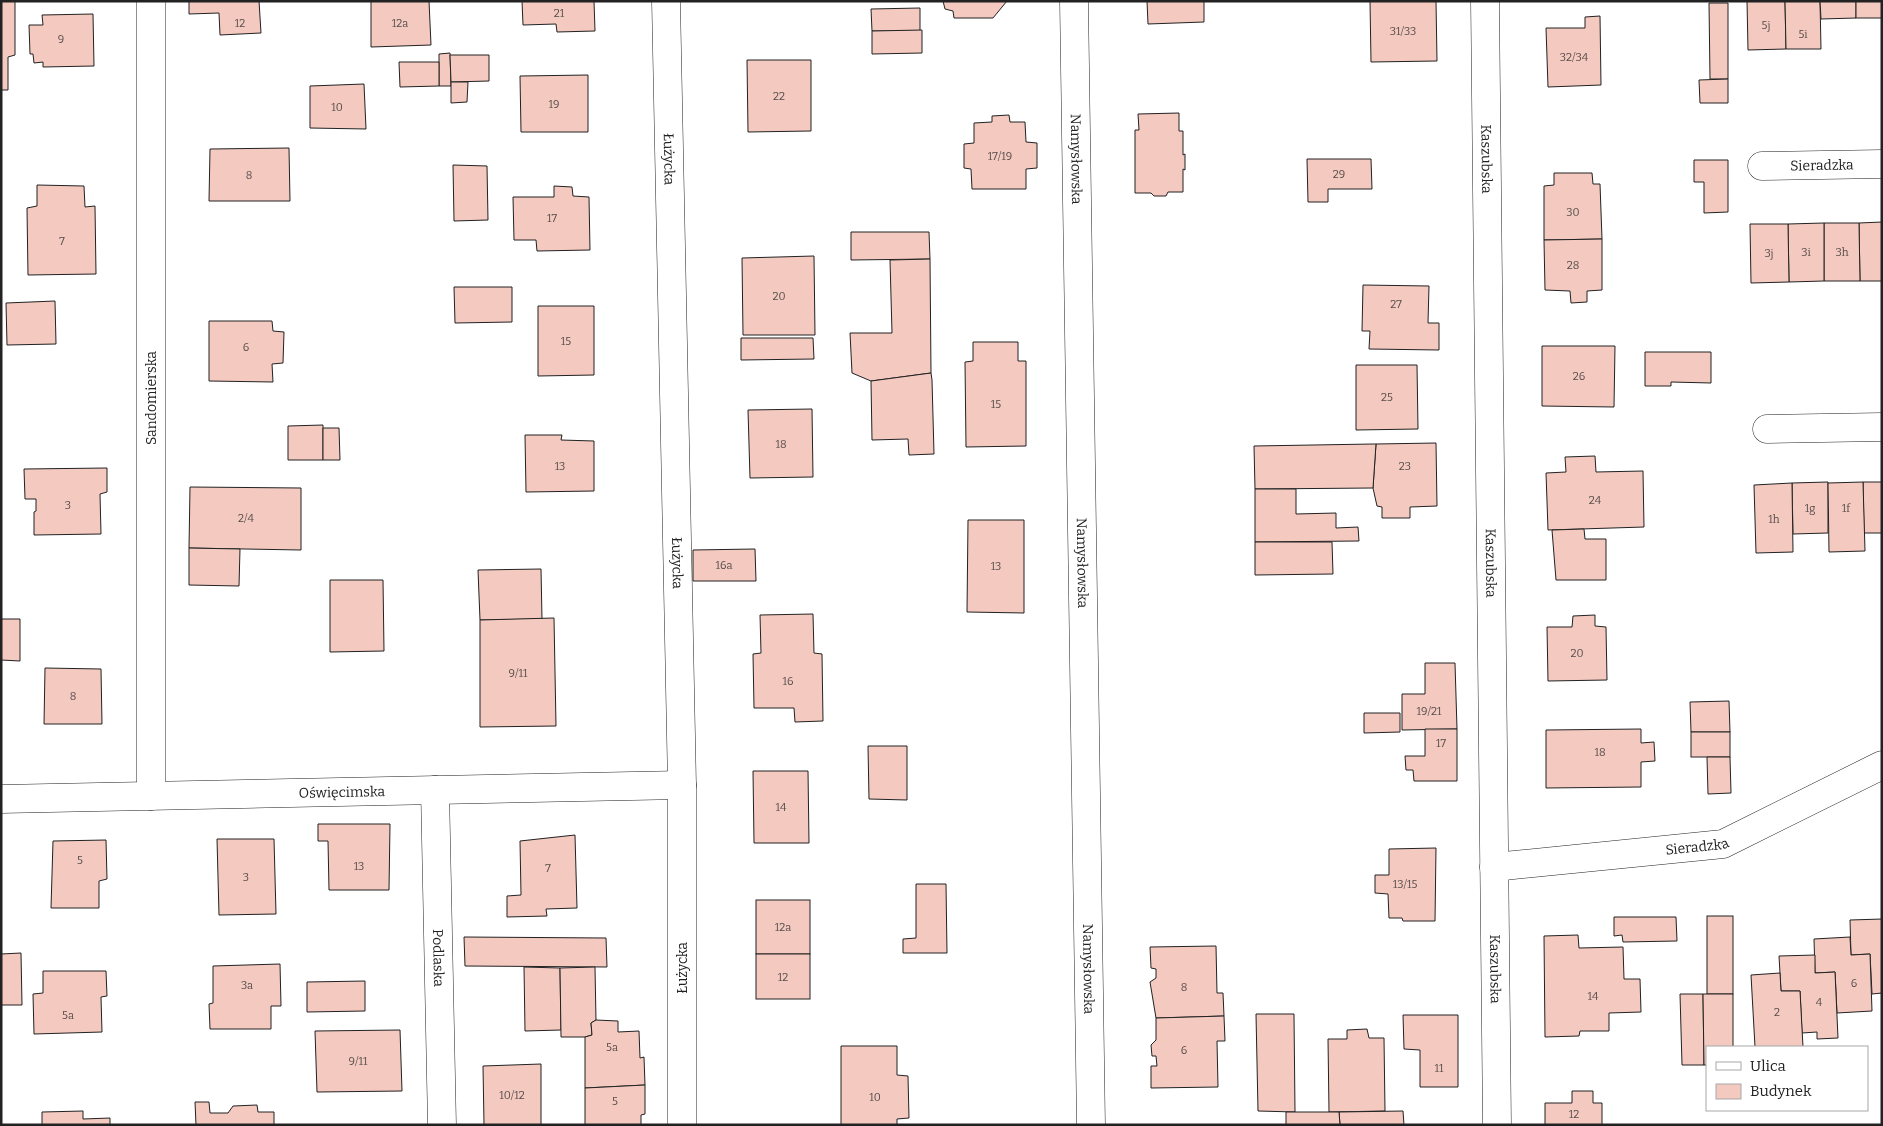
<svg xmlns="http://www.w3.org/2000/svg" width="1883" height="1126" font-family="Bitter,serif">
	<rect width="100%" height="100%" fill="#fff"/>
	<!-- building -->
	<g fill="#f3c9c0" stroke="#222">
		<polygon points="1,1 15,1 15,55 8,57 8,90 1,90"/>
		<polygon points="189,1 259,1 261,33 220,35 219,13 189,14"/>
		<polygon points="371,1 429,1 431,45 371,47"/>
		<polygon points="522,1 594,1 595,31 557,32 556,24 523,25"/>
		<polygon points="943,1 1007,1 993,18 954,18 953,11 945,9"/>
		<polygon points="1147,1 1204,1 1204,22 1148,24"/>
		<polygon points="1370,1 1436,1 1437,61 1371,62"/>
		<polygon points="1747,1 1785,1 1786,49 1748,50"/>
		<polygon points="1785,1 1820,1 1821,49 1786,49"/>
		<polygon points="1820,1 1856,1 1856,18 1821,19"/>
		<rect x="1856" y="1" width="26" height="17"/>
		<polygon points="1709,3 1728,3 1728,79 1710,79"/>
		<polygon points="920,8 920,31 872,31 871,9"/>
		<polygon points="93,14 94,66 43,67 43,62 34,63 33,54 30,54 29,25 43,25 42,15"/>
		<polygon points="1600,16 1601,85 1548,87 1546,28 1585,28 1585,17"/>
		<polygon points="922,30 922,53 872,54 872,31"/>
		<polygon points="450,53 451,86 439,86 439,54"/>
		<polygon points="450,55 489,55 489,81 451,82"/>
		<polygon points="747,60 811,60 811,131 748,132"/>
		<polygon points="399,62 439,62 439,86 400,87"/>
		<polygon points="588,75 588,132 521,132 520,76"/>
		<polygon points="1728,79 1728,103 1700,103 1699,80"/>
		<polygon points="451,82 468,82 467,102 451,103"/>
		<polygon points="364,84 366,129 310,128 310,86"/>
		<polygon points="1179,113 1179,131 1183,131 1183,155 1185,154 1185,170 1183,169 1183,192 1168,192 1166,196 1154,196 1151,193 1135,193 1135,130 1139,130 1138,114"/>
		<polygon points="1009,115 1010,122 1025,122 1026,142 1037,143 1037,168 1026,169 1026,189 972,189 971,169 964,168 964,144 974,143 974,123 992,122 992,116"/>
		<polygon points="289,148 290,201 209,201 210,149"/>
		<polygon points="1307,159 1371,159 1372,189 1328,189 1328,202 1308,202"/>
		<polygon points="1694,160 1728,160 1728,212 1704,213 1704,182 1694,182"/>
		<polygon points="453,165 487,166 488,220 454,221"/>
		<polygon points="1554,173 1592,173 1593,184 1600,184 1602,239 1544,240 1544,186 1554,185"/>
		<polygon points="37,185 84,186 85,207 95,206 96,274 28,275 27,208 37,206"/>
		<polygon points="554,186 572,187 573,196 589,197 590,250 537,251 536,240 514,240 513,197 554,197"/>
		<polygon points="1882,222 1882,281 1860,281 1859,223"/>
		<polygon points="1824,223 1859,223 1860,281 1824,281"/>
		<polygon points="1824,223 1824,281 1789,282 1788,224"/>
		<polygon points="1750,224 1788,224 1789,282 1751,283"/>
		<polygon points="851,232 929,232 930,259 851,260"/>
		<polygon points="1602,239 1602,290 1587,291 1587,302 1571,303 1570,291 1545,290 1544,240"/>
		<polygon points="814,256 815,335 743,335 742,258"/>
		<polygon points="930,259 931,373 871,381 852,373 850,333 892,333 890,260"/>
		<polygon points="1363,285 1429,286 1428,323 1439,323 1439,350 1369,349 1370,331 1362,331"/>
		<polygon points="454,287 512,287 512,322 455,323"/>
		<polygon points="55,301 56,344 7,345 6,303"/>
		<polygon points="538,306 594,306 594,375 538,376"/>
		<polygon points="209,321 272,321 273,331 284,332 283,363 272,364 273,382 209,381"/>
		<polygon points="741,338 813,338 814,359 741,360"/>
		<polygon points="973,342 1018,342 1018,361 1026,361 1026,446 966,447 965,362 973,361"/>
		<polygon points="1542,346 1615,346 1614,407 1542,406"/>
		<polygon points="1645,352 1711,352 1711,383 1671,382 1671,386 1645,386"/>
		<polygon points="1356,365 1417,365 1418,429 1356,430"/>
		<polygon points="931,373 932,380 934,454 909,455 908,439 872,440 871,381"/>
		<polygon points="812,409 813,477 750,478 748,410"/>
		<polygon points="323,425 323,460 288,460 288,426"/>
		<polygon points="323,428 339,428 340,460 323,460"/>
		<polygon points="525,435 562,435 561,440 594,441 594,491 526,492"/>
		<polygon points="1436,443 1437,506 1410,507 1410,518 1382,518 1382,507 1377,506 1373,488 1376,444"/>
		<polygon points="1373,444 1376,444 1373,488 1255,489 1254,446"/>
		<polygon points="1595,456 1596,472 1643,471 1644,527 1548,530 1546,473 1566,472 1565,457"/>
		<polygon points="107,468 107,492 100,494 101,534 34,535 34,512 36,511 36,499 25,499 24,469"/>
		<polygon points="1828,482 1828,533 1793,534 1792,483"/>
		<polygon points="1863,482 1882,482 1882,533 1864,533"/>
		<polygon points="1863,482 1865,551 1829,552 1828,483"/>
		<polygon points="1792,483 1793,552 1756,553 1754,485"/>
		<polygon points="190,487 301,488 301,550 189,548"/>
		<polygon points="1255,489 1296,489 1296,514 1336,513 1336,528 1358,527 1359,541 1255,542"/>
		<polygon points="968,520 1024,520 1024,613 967,612"/>
		<polygon points="1584,529 1585,539 1606,539 1606,580 1556,580 1552,530"/>
		<polygon points="1255,542 1332,542 1333,574 1255,575"/>
		<polygon points="189,548 240,549 239,586 189,585"/>
		<polygon points="755,549 756,581 693,581 693,550"/>
		<polygon points="541,569 542,619 480,620 478,570"/>
		<polygon points="330,580 383,580 384,651 330,652"/>
		<polygon points="813,614 814,653 822,654 823,721 795,722 794,708 754,708 753,654 761,653 760,615"/>
		<polygon points="1595,615 1595,626 1606,627 1607,680 1548,681 1547,627 1572,627 1573,616"/>
		<polygon points="554,618 556,726 480,727 480,620"/>
		<polygon points="1,619 20,619 20,661 1,660"/>
		<polygon points="1425,663 1455,663 1457,729 1402,730 1402,694 1425,694"/>
		<polygon points="45,668 101,669 102,724 44,724"/>
		<polygon points="1729,701 1730,732 1691,732 1690,702"/>
		<polygon points="1364,713 1400,713 1400,732 1364,733"/>
		<polygon points="1425,729 1457,729 1457,781 1414,781 1413,770 1406,770 1405,756 1425,756"/>
		<polygon points="1641,729 1641,743 1654,742 1655,761 1641,762 1641,787 1546,788 1546,730"/>
		<rect x="1691" y="732" width="39" height="25"/>
		<polygon points="868,746 907,746 907,800 869,799"/>
		<polygon points="1707,757 1730,757 1731,793 1708,794"/>
		<polygon points="753,771 808,771 809,843 754,843"/>
		<polygon points="318,824 390,824 389,890 329,890 328,841 318,841"/>
		<polygon points="575,835 577,908 546,909 547,916 507,917 507,896 521,895 520,841"/>
		<polygon points="217,839 274,839 276,914 219,915"/>
		<polygon points="106,840 107,879 99,881 99,908 51,908 53,841"/>
		<polygon points="1436,848 1435,921 1403,921 1402,918 1389,918 1388,894 1375,893 1375,875 1389,875 1389,849"/>
		<polygon points="916,884 946,884 947,953 903,953 903,939 916,938"/>
		<rect x="756" y="900" width="54" height="54"/>
		<rect x="1707" y="916" width="26" height="78"/>
		<polygon points="1614,917 1676,917 1677,941 1623,942 1622,935 1614,936"/>
		<polygon points="1882,919 1882,993 1872,994 1870,954 1851,955 1850,920"/>
		<polygon points="1578,935 1579,948 1623,947 1624,979 1640,979 1641,1012 1609,1013 1609,1031 1580,1031 1579,1036 1545,1037 1544,936"/>
		<polygon points="464,937 606,938 607,967 465,966"/>
		<polygon points="1850,937 1851,955 1870,954 1872,1011 1837,1013 1835,972 1815,973 1814,939"/>
		<polygon points="1216,946 1217,993 1223,993 1224,1016 1156,1018 1150,982 1156,978 1156,969 1151,968 1150,947"/>
		<polygon points="21,953 22,1005 1,1005 1,954"/>
		<rect x="756" y="954" width="54" height="45"/>
		<polygon points="1815,955 1815,973 1835,972 1838,1038 1817,1039 1817,1032 1802,1033 1800,991 1781,991 1779,956"/>
		<polygon points="280,964 281,1006 271,1006 271,1029 210,1029 209,1004 213,1003 213,966"/>
		<polygon points="524,967 560,968 561,1030 525,1031"/>
		<polygon points="595,967 596,1020 591,1023 592,1035 585,1037 561,1037 560,968"/>
		<polygon points="43,971 106,971 107,996 101,997 102,1032 34,1034 33,994 43,993"/>
		<polygon points="1780,973 1781,991 1800,991 1803,1047 1755,1047 1751,975"/>
		<polygon points="365,981 365,1011 307,1012 307,982"/>
		<polygon points="1680,994 1703,994 1704,1065 1682,1065"/>
		<polygon points="1703,994 1733,994 1733,1047 1707,1047 1707,1065 1704,1065"/>
		<polygon points="1256,1014 1294,1014 1295,1112 1258,1111"/>
		<polygon points="1403,1015 1458,1015 1458,1087 1420,1087 1420,1050 1404,1049"/>
		<polygon points="1224,1016 1225,1041 1217,1041 1218,1087 1151,1088 1151,1066 1157,1066 1156,1056 1152,1056 1151,1045 1156,1040 1156,1018"/>
		<polygon points="596,1020 618,1021 618,1032 639,1031 640,1058 644,1057 645,1085 585,1088 585,1037 592,1035 591,1023"/>
		<polygon points="1367,1029 1369,1038 1384,1038 1385,1111 1329,1112 1328,1039 1347,1039 1347,1030"/>
		<polygon points="400,1030 402,1091 317,1092 315,1031"/>
		<polygon points="841,1046 897,1046 897,1075 908,1076 909,1118 897,1119 897,1125 841,1125"/>
		<polygon points="541,1064 541,1125 484,1125 483,1066"/>
		<polygon points="645,1085 645,1114 641,1115 641,1125 585,1125 585,1088"/>
		<polygon points="1572,1091 1593,1091 1593,1103 1602,1103 1602,1125 1545,1125 1545,1103 1572,1103"/>
		<polygon points="195,1102 209,1102 210,1113 228,1113 233,1106 257,1105 258,1112 274,1112 274,1125 196,1125"/>
		<polygon points="83,1111 83,1119 110,1118 110,1125 42,1125 42,1112"/>
		<polygon points="1403,1111 1404,1125 1340,1125 1339,1112"/>
		<polygon points="1286,1112 1339,1112 1340,1125 1286,1125"/>
	</g>
	<g fill="none" stroke-linecap="round" stroke-linejoin="round">
		<!-- street casing -->
		<g stroke="#222" stroke-width="29">
			<g id="street">
				<polyline points="151,1 151,796"/>
				<path id="s1" d="M666 1 682 785V1125"/>
				<path id="s2" d="M1074 1 1091 1125"/>
				<path id="s3" d="M1485 1 1497 1125"/>
				<path id="s4" d="M1762 166 1882 164"/>
				<polyline points="1767,429 1882,427"/>
				<path id="s5" d="M435 790 442 1125"/>
				<path id="s6" d="M1 799 682 785"/>
				<path id="s7" d="M1494 867 1723 844 1882 765"/>
			</g>
		</g>
		<!-- street -->
		<use href="#street" stroke="#fff" stroke-width="28"/>
	</g>
	<g text-anchor="middle" dominant-baseline="central" stroke-width="4" stroke-linejoin="round" paint-order="stroke">
		<!-- number labels -->
		<g font-size="11" fill="#564c4a">
			<text x="559" y="13">21</text>
			<text x="240" y="23">12</text>
			<text x="400" y="23">12a</text>
			<text x="1766" y="25">5j</text>
			<text x="1403" y="31">31/33</text>
			<text x="1803" y="34">5i</text>
			<text x="61" y="39">9</text>
			<text x="1574" y="57">32/34</text>
			<text x="779" y="96">22</text>
			<text x="554" y="104">19</text>
			<text x="337" y="107">10</text>
			<text x="1000" y="156">17/19</text>
			<text x="1339" y="174">29</text>
			<text x="249" y="175">8</text>
			<text x="1573" y="212">30</text>
			<text x="552" y="218">17</text>
			<text x="62" y="241">7</text>
			<text x="1806" y="252">3i</text>
			<text x="1842" y="252">3h</text>
			<text x="1769" y="253">3j</text>
			<text x="1573" y="265">28</text>
			<text x="779" y="296">20</text>
			<text x="1396" y="304">27</text>
			<text x="566" y="341">15</text>
			<text x="246" y="347">6</text>
			<text x="1579" y="376">26</text>
			<text x="1387" y="397">25</text>
			<text x="996" y="404">15</text>
			<text x="781" y="444">18</text>
			<text x="560" y="466">13</text>
			<text x="1405" y="466">23</text>
			<text x="1595" y="500">24</text>
			<text x="68" y="505">3</text>
			<text x="1810" y="508">1g</text>
			<text x="1846" y="508">1f</text>
			<text x="246" y="518">2/4</text>
			<text x="1774" y="519">1h</text>
			<text x="724" y="565">16a</text>
			<text x="996" y="566">13</text>
			<text x="1577" y="653">20</text>
			<text x="518" y="673">9/11</text>
			<text x="788" y="681">16</text>
			<text x="73" y="696">8</text>
			<text x="1429" y="711">19/21</text>
			<text x="1441" y="743">17</text>
			<text x="1600" y="752">18</text>
			<text x="781" y="807">14</text>
			<text x="80" y="860">5</text>
			<text x="359" y="866">13</text>
			<text x="548" y="868">7</text>
			<text x="246" y="877">3</text>
			<text x="1405" y="884">13/15</text>
			<text x="783" y="927">12a</text>
			<text x="783" y="977">12</text>
			<text x="1854" y="983">6</text>
			<text x="247" y="985">3a</text>
			<text x="1184" y="987">8</text>
			<text x="1593" y="996">14</text>
			<text x="1819" y="1002">4</text>
			<text x="1777" y="1012">2</text>
			<text x="68" y="1015">5a</text>
			<text x="612" y="1047">5a</text>
			<text x="1184" y="1050">6</text>
			<text x="358" y="1061">9/11</text>
			<text x="1439" y="1068">11</text>
			<text x="512" y="1095">10/12</text>
			<text x="875" y="1097">10</text>
			<text x="615" y="1101">5</text>
			<text x="1574" y="1114">12</text>
		</g>
		<!-- street labels -->
		<g font-size="14" fill="#222" stroke="#fff">
			<text stroke="none"><textPath href="#s1" startOffset="158">Łużycka</textPath></text>
			<text stroke="none"><textPath href="#s2" startOffset="158">Namysłowska</textPath></text>
			<text stroke="none"><textPath href="#s3" startOffset="158">Kaszubska</textPath></text>
			<text stroke="none"><textPath href="#s4" startOffset="60">Sieradzka</textPath></text>
			<text transform="translate(151 398) rotate(-90)">Sandomierska</text>
			<text stroke="none"><textPath href="#s1" startOffset="562">Łużycka</textPath></text>
			<text stroke="none"><textPath href="#s2" startOffset="562">Namysłowska</textPath></text>
			<text stroke="none"><textPath href="#s3" startOffset="562">Kaszubska</textPath></text>
			<text stroke="none"><textPath href="#s6" startOffset="341">Oświęcimska</textPath></text>
			<text stroke="none"><textPath href="#s7" startOffset="204">Sieradzka</textPath></text>
			<text stroke="none"><textPath href="#s5" startOffset="168">Podlaska</textPath></text>
			<text transform="translate(682 968) rotate(-90)">Łużycka</text>
			<text stroke="none"><textPath href="#s2" startOffset="968">Namysłowska</textPath></text>
			<text stroke="none"><textPath href="#s3" startOffset="968">Kaszubska</textPath></text>
		</g>
	</g>
	<!-- border -->
	<rect width="1883" height="1126" fill="none" stroke="#222222" stroke-width="5"/>
	<!-- legend -->
	<rect x="1706" y="1046" width="162" height="65" fill="#ffffff" stroke="#a7a7a7"/>
	<rect x="1716" y="1062" width="25" height="8" fill="#ffffff" stroke="#a7a7a7"/>
	<text x="1750" y="1071" font-size="15" fill="#222222">Ulica</text>
	<rect x="1716" y="1084" width="25" height="15" fill="#f3c9c0" stroke="#a7a7a7"/>
	<text x="1750" y="1096" font-size="15" fill="#222222">Budynek</text>
</svg>
